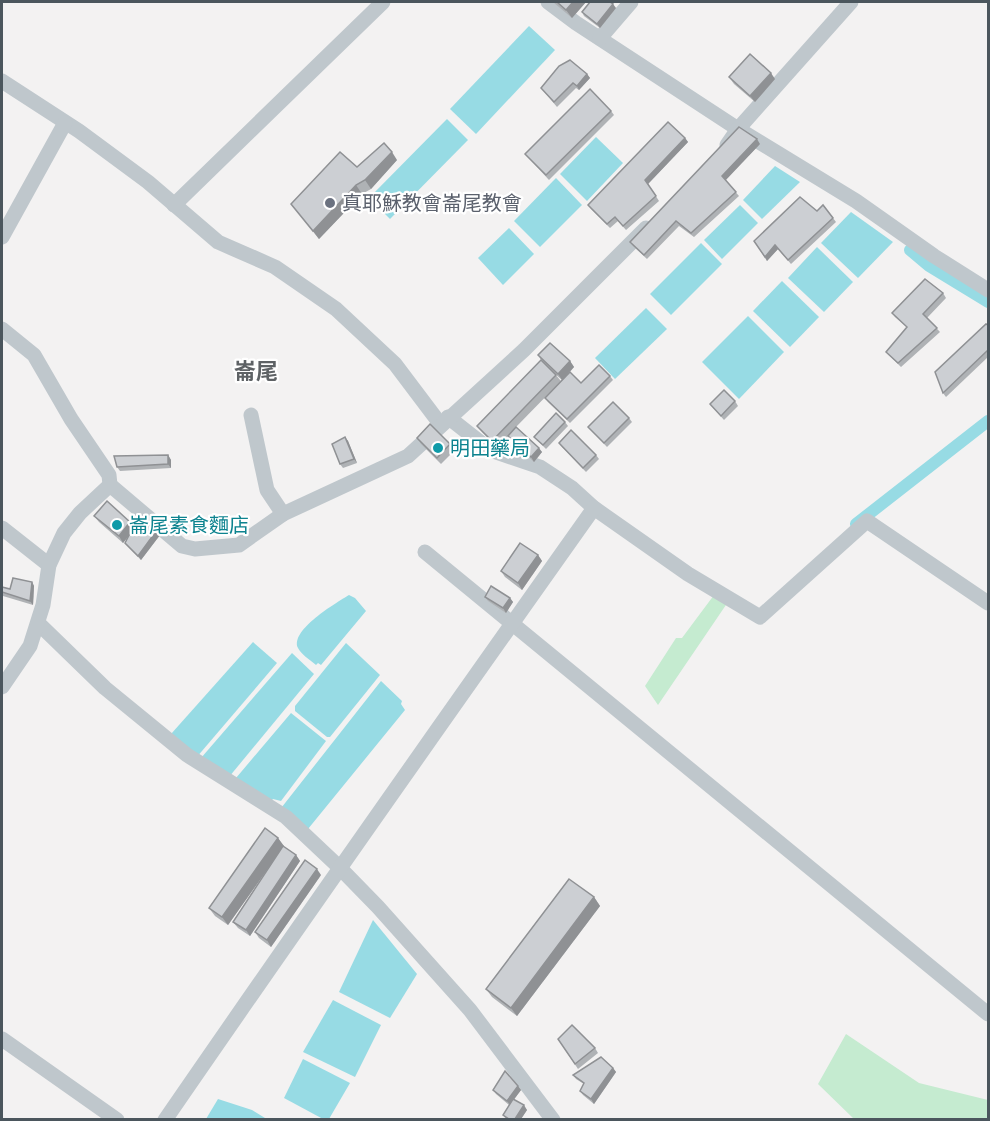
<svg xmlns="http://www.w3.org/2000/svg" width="990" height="1121" font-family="Inter,'Noto Sans TC',sans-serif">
	<rect width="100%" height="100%" fill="#f3f2f2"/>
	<!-- green -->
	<g fill="#c5ebd0">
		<polygon points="717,591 730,599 658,705 645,686 676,638 682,638"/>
		<polygon points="846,1034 919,1083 988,1100 988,1119 854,1119 818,1084"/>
	</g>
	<!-- water -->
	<g fill="#97dbe4">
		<polygon points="529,26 555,50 476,134 450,109"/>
		<polygon points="447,119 468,140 390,219 369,198"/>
		<polygon points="596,137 623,163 587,201 560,174"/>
		<polygon points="775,166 800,182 762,219 743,200"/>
		<polygon points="556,178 582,205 540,247 514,221"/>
		<polygon points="740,205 758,223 722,259 704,240"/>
		<polygon points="851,212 893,242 858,278 821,243"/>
		<polygon points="509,228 534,254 503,285 478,258"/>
		<polygon points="701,243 722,264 671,315 650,294"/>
		<polygon points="817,247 853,282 824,312 788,278"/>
		<polygon points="782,281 819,317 790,347 753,311"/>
		<polygon points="646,308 667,329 615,379 595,358"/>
		<polygon points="748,316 784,352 739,399 702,362"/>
		<path d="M349 595 355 598 366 611 321 665 318 663 316 665C310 660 301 654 298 648 290 630 336 603 349 595Z"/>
		<polygon points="253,642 277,663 196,758 171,734"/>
		<polygon points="346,643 380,675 330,737 327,737 295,711 295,706"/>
		<polygon points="292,653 314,674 229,777 201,758"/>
		<polygon points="381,681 402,701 401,704 405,710 308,829 278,812"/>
		<polygon points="291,713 326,741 281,801 273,799 271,801 236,778"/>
		<polygon points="373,920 417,974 390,1018 339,992"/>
		<polygon points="333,1000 381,1025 355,1077 303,1052"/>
		<polygon points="303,1059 350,1083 329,1119 323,1119 284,1098"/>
		<polygon points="218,1099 252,1110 265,1118 264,1120 206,1119"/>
	</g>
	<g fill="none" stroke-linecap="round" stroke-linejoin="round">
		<!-- canal -->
		<g stroke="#97dbe4" stroke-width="12">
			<polyline points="910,250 929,266 988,302"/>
			<polyline points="856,524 988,421"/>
		</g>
		<!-- minor -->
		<g stroke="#bfc7cc" stroke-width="15">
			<polyline points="548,2 576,23 738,129 856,201 934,256 988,290"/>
			<polyline points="600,38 631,2"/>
			<polyline points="2,81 79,131 148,182 218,242 275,267 336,309 395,364 441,425"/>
			<polyline points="727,145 738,129 851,2"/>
			<polyline points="174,205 383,2"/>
			<polyline points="2,237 65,123"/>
			<polyline points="2,329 34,355 71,419 109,475 110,485"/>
			<polyline points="251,415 267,490 283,514"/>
			<polyline points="448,417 490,450 540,467 572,488 594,508 688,574 760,617 867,521 988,603"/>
			<polyline points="2,528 49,565"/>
			<polyline points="425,552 988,1014"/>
			<polyline points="38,623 105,688 187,755 286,817 339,867 378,907 470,1010 553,1120"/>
			<polyline points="2,687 30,646 43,605 49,565 64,533 80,513 110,485 182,546 195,549 239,545 283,514 408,456 524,350 646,228"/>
			<polyline points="2,1039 117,1120"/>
			<path d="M165 1120C306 915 450 711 594 508"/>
		</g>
	</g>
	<!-- wall -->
	<g fill="#afb2b5">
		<polygon points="553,2 586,2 572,18"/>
		<polygon points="616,8 600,28 584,16 582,12"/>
		<polygon points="587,74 590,78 579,90 576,88 557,107 541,88"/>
		<polygon points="729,77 775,79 755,102 734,84"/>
		<polygon points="611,111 614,115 549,180 525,154"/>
		<polygon points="685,138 688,142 648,184 659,201 626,230 618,221 610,228 591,209 588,205"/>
		<polygon points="760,144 725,180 739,196 694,237 679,226 647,259 633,246 630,242"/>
		<polygon points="397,160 371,189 362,194 319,239 291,204 357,167"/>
		<polygon points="823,205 836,222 791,264 778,249 767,261 754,241 817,211"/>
		<polygon points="943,293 946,298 927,318 940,332 901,367 886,352 907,327 895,317 892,313"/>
		<polygon points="988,325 988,357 946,397 943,393"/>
		<polygon points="538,355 570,361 574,367 565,378 581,383 610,376 613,380 570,423 548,402 545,398 562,380 554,373 561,381 516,427 542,452 534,462 511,440 508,436 510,434 497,447 482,432 477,426 541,360"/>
		<polygon points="735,401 738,406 724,420 710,404"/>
		<polygon points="629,418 632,422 607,447 588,427"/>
		<polygon points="565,422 568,426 546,449 534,437"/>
		<polygon points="345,437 348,441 357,463 343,468 340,464"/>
		<polygon points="417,438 450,444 454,451 441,464 421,444"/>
		<polygon points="559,443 596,455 599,459 586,472 562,447"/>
		<polygon points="168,455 171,460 171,468 120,471 117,467"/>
		<polygon points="94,516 134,527 160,535 141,560 125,543 129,536 123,543 99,522"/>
		<polygon points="538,555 542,561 522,590 505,577 501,571"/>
		<polygon points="32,582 34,586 33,605 3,596 2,594 2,587 10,589"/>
		<polygon points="485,597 510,598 513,602 506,613 488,601"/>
		<polygon points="278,838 284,847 296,855 300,861 250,936 238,928 233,922 276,857 228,925 215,916 209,908"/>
		<polygon points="321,875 271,947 259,938 255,932"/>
		<polygon points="594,897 600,906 517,1016 492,997 486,989"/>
		<polygon points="558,1039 595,1048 598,1053 578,1069"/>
		<polygon points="613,1068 616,1072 594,1104 583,1095 580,1091 584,1084 576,1079 573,1075"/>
		<polygon points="518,1086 521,1090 514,1099 527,1110 521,1119 506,1119 503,1115 509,1105 496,1094 493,1090"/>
	</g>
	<!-- shaded-wall -->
	<g fill="#8f9194">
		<polygon points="573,2 586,2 572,18 566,10"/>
		<polygon points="613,4 616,8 600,28 597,24"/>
		<polygon points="771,73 775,79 755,102 750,96"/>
		<polygon points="587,74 590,78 579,90 577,86"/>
		<polygon points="685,138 688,142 648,184 645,180"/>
		<polygon points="757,139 760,144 725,181 722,176"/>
		<polygon points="392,152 397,160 371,189 365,180"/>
		<polygon points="356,185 362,194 319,239 313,231"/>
		<polygon points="775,245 778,249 767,261 765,257"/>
		<polygon points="570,361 574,367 562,380 558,374"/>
		<polygon points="345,437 348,441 357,463 354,459"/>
		<polygon points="539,448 542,452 534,462 531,457"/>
		<polygon points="168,455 171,460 171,468 168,464"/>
		<polygon points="130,522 135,528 123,543 119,536"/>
		<polygon points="157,530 160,535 141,560 138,556"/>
		<polygon points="538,555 542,561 522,590 518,583"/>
		<polygon points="32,582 34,586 33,605 30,601"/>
		<polygon points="510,598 513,602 506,613 503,608"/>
		<polygon points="278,838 284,846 228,925 222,917"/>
		<polygon points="296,855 300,861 250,936 246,930"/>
		<polygon points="317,869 321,875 271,947 267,940"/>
		<polygon points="594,897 600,906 517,1016 511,1008"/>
		<polygon points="613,1068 616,1072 594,1104 591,1099"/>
		<polygon points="518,1086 521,1090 510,1105 507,1101"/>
		<polygon points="524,1105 527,1110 521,1119 515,1119"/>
	</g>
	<!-- building -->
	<g fill="#cccfd3" stroke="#8f9194" stroke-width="1.5">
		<polygon points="557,2 573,2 566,10"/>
		<polygon points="590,2 610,2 613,4 597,24 582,12"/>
		<polygon points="750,54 771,73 750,96 729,77"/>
		<polygon points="570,60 587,74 577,86 573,83 554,102 541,88 559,66"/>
		<polygon points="590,89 611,111 546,175 525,154"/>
		<polygon points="668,122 685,138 645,180 656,196 623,226 615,217 607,224 588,205"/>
		<polygon points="739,127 757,139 722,176 736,192 691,233 676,221 644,255 630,242"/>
		<polygon points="384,143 392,152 365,180 356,185 313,231 291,204 340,152 357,167"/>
		<polygon points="800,197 817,211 823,205 833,218 788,260 775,245 765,257 754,241"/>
		<polygon points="925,279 943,293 923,314 937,328 898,363 886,352 907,327 892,313"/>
		<polygon points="986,324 988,325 988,350 943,393 935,372"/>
		<polygon points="550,343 570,361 558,374 538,355"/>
		<polygon points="541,360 556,375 492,441 477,426"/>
		<polygon points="599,365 610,376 567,419 545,398 570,372 581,383"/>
		<polygon points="724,390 735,401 721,416 710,404"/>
		<polygon points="613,402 629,418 604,443 588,427"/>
		<polygon points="556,413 565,422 543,445 534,437"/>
		<polygon points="430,424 450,444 437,458 417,438"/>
		<polygon points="516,427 539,448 531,457 508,436"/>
		<polygon points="571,430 596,455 583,468 559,443"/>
		<polygon points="345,437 354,459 340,464 332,444"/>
		<polygon points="168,455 168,464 117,467 114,456"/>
		<polygon points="107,501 130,522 119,536 94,516"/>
		<polygon points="138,518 157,530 138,556 125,543"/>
		<polygon points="520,543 538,555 518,583 501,571"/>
		<polygon points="13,578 32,582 30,601 2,592 2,587 10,589"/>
		<polygon points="491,586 510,598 503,608 485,597"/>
		<polygon points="265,828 278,838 222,917 209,908"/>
		<polygon points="283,846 296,855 246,930 233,922"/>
		<polygon points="305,860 317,869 267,940 255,932"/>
		<polygon points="569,879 594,897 511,1008 486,989"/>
		<polygon points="572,1025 595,1048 575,1064 558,1039"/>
		<polygon points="601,1057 613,1068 591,1099 580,1091 584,1083 573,1075"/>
		<polygon points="505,1071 518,1086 507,1101 493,1090"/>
		<polygon points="513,1099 524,1105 515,1119 509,1119 503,1115"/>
	</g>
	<!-- markers -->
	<circle fill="#6b7280" stroke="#fff" stroke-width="2" cx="330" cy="203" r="6"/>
	<g fill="#0f9aa8" stroke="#fff" stroke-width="2">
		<circle cx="438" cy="448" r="6"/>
		<circle cx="117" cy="525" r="6"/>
	</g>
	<g text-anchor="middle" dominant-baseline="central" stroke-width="4.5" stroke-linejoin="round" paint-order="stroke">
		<!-- worship labels -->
		<g font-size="20" fill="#5b616d" stroke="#fff" text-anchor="start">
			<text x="342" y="203">真耶穌教會崙尾教會</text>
		</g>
		<!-- culture labels -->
		<g font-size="20" fill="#0d838f" stroke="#fff" text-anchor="start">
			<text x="450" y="448">明田藥局</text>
			<text x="129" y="525">崙尾素食麵店</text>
		</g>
		<!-- quarter labels -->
		<g font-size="22" font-weight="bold" fill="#5e6265" stroke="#fff">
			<text x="256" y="371">崙尾</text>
		</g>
	</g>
	<!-- border -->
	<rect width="990" height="1121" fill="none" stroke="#4b565d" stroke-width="6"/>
</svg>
